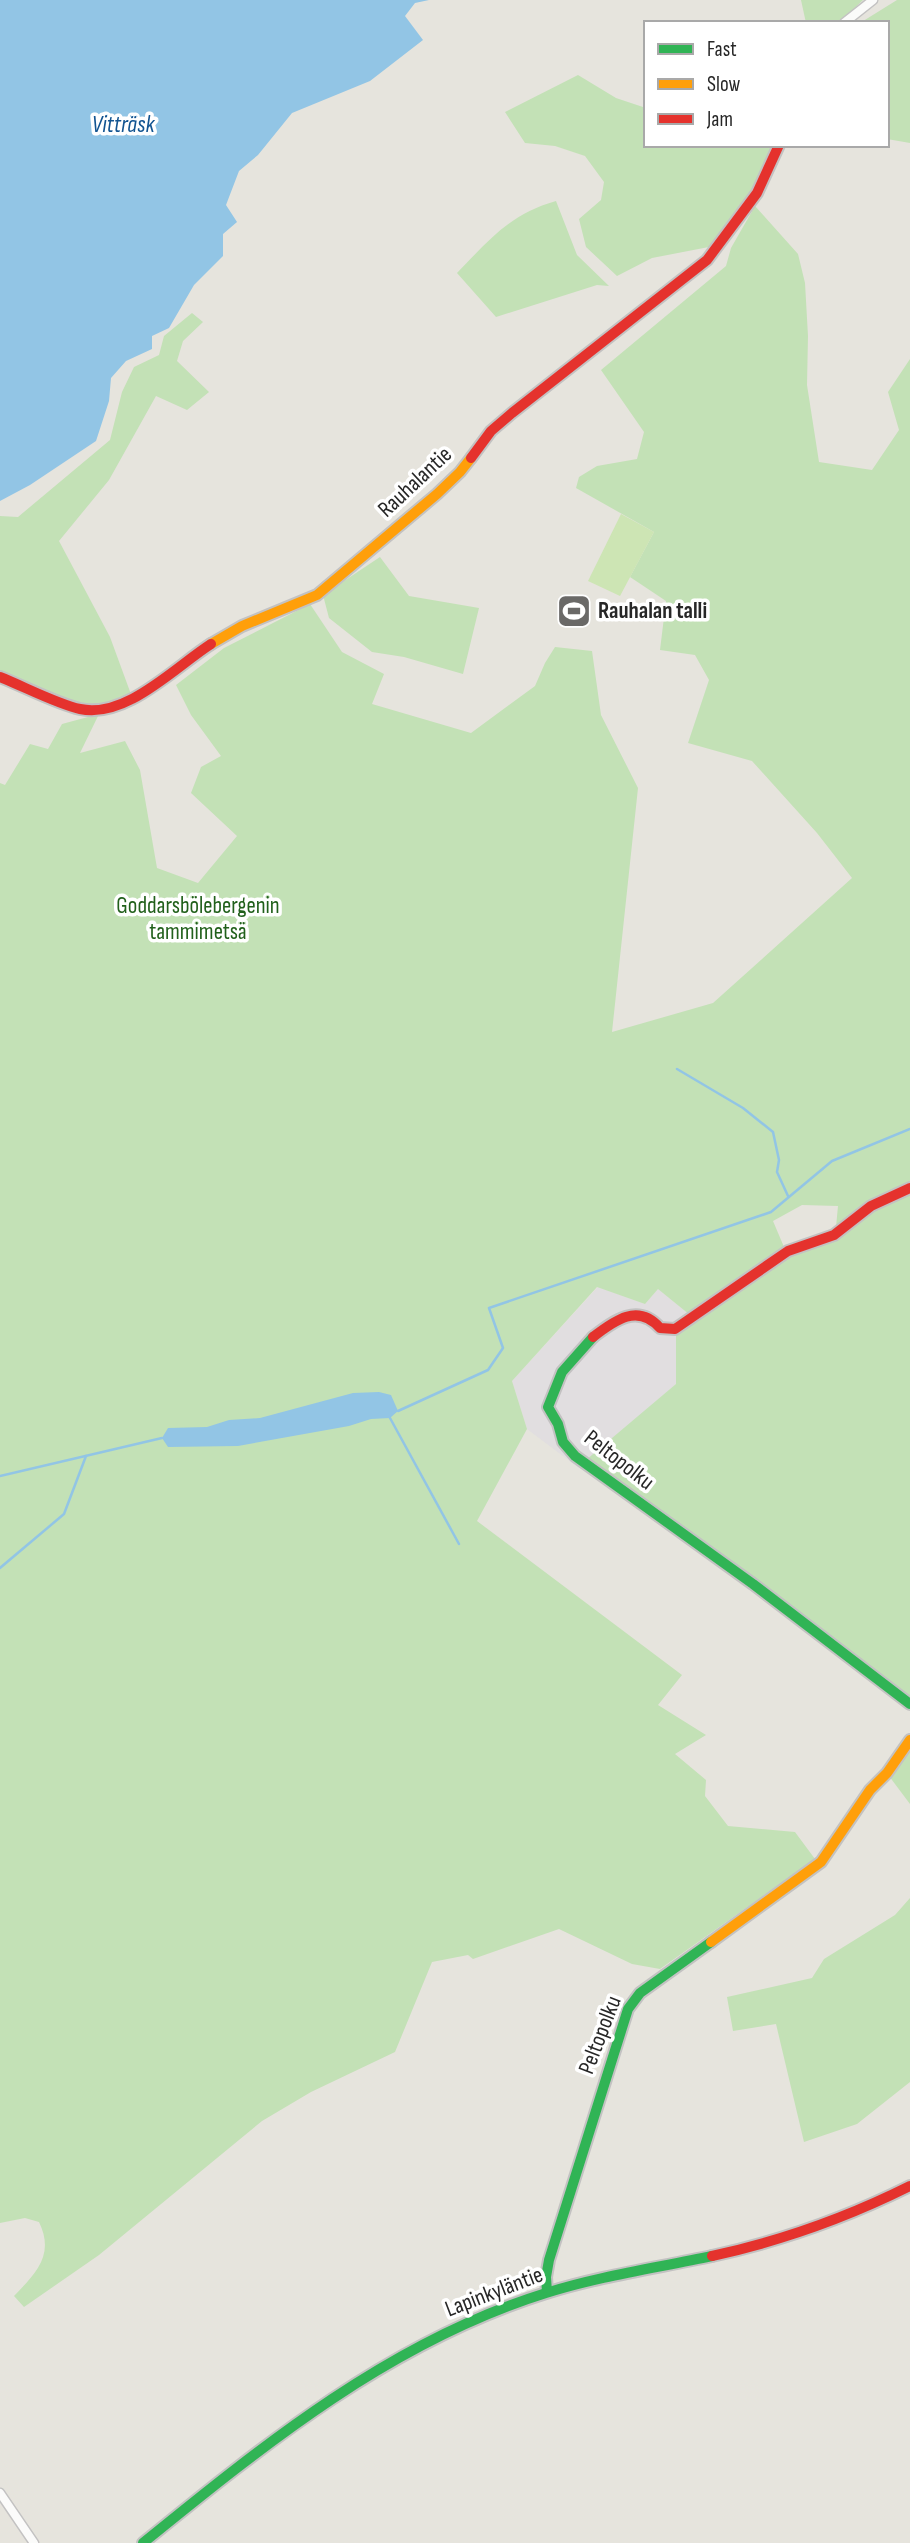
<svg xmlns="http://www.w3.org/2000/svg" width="910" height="2543" font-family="'Sofia Sans Condensed',sans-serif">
	<rect width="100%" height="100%" fill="#e6e4dd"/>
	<!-- industrial -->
	<polygon fill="#e1dee0" points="598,1287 645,1304 658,1289 690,1315 676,1332 676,1384 579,1468 527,1429 512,1381"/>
	<!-- green -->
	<g fill="#c3e1b6">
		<polygon points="801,0 863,0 839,23 806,23"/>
		<polygon points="897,0 910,0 910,143 887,139 887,23 860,23"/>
		<polygon points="578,75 616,98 646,108 646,145 774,145 754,192 714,246 652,258 617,276 586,247 579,219 601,200 604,182 585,156 555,146 525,143 505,112"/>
		<path d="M556 201 577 255 609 286 597 285 496 317 457 273C489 240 510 214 556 201Z"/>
		<path d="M755 206 798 254 805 283 808 336 807 385 819 462 872 470 899 430 888 392 910 359V1184L864 1203 836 1227 838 1206 802 1205 773 1221 784 1247 690 1315 658 1289 645 1304 597 1287 512 1381 527 1429 477 1521 682 1675 658 1705 706 1735 675 1754 706 1780 705 1796 728 1826 795 1832 815 1859 660 1969 632 1964 559 1929 473 1959 468 1955 432 1962 395 2052 311 2092 262 2121 99 2255 24 2307 14 2296C36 2273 55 2255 39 2222L25 2218 0 2223V783L5 785 30 744 48 749 62 724 99 714 80 753 125 741 140 770 157 868 198 883 237 836 191 793 201 767 221 756 191 715 176 685 224 648 310 604 342 652 384 674 372 704 471 733 535 686 545 663 555 647 592 651 601 715 638 788 612 1032 713 1003 852 878 817 833 752 761 688 743 709 680 695 655 660 650 666 601 630 577 654 532 576 488 579 477 597 466 637 459 644 432 601 370 726 266 731 248Z"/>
		<polygon points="192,313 203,322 183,341 177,361 209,392 187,410 156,396 109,480 59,541 110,637 132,697 101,708 79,706 0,677 0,516 18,517 110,440 122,392 134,367 159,355 164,336"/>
		<polygon points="380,557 409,596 479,608 463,674 404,657 372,652 329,618 323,595"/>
		<path d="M910 1192V1696L751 1576 586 1460 676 1384V1332C720 1311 754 1276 795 1251 832 1228 871 1210 910 1192Z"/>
		<polygon points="910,1746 910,1804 889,1776"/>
		<polygon points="910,1898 910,2082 857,2124 804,2142 776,2024 733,2031 727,1997 812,1978 824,1959 895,1915"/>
	</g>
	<!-- pitch -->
	<polygon fill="#cde5b4" points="621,514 654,532 620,596 588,581"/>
	<!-- water -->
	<g fill="#92c5e5">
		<polygon points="0,0 429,0 415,3 405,16 423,40 370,81 292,113 258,155 239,171 226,205 237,222 223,234 223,256 194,285 169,328 152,336 152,349 126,361 111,378 109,401 96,441 30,485 0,501"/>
		<polygon points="379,1392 391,1395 398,1411 390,1418 371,1419 349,1426 238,1446 168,1447 162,1438 168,1428 207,1427 229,1420 260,1418 353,1393"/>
	</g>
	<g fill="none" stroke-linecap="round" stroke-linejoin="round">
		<!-- stream -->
		<g stroke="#92c5e5" stroke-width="2.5">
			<polyline points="677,1069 743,1108 773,1132 779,1160 777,1172 788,1196"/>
			<polyline points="398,1411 488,1370 503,1348 489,1308 771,1212 832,1161 910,1129"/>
			<polyline points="390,1418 459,1544"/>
			<polyline points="0,1476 162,1438"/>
			<polyline points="0,1568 64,1514 86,1456"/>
		</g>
		<!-- street casing -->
		<g stroke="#c3c2c2" stroke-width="11">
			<g id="street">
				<polyline points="844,23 873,0"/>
				<polyline points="0,2493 34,2543"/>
			</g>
		</g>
		<!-- fast casing -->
		<g stroke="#c3c2c2" stroke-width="14">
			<g id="fast">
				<polyline points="593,1337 562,1372 548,1407 558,1424 563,1442 575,1456 753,1584 910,1704"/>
				<polyline points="547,2292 546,2277 549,2260 628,2009 640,1993 711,1942"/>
				<path d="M143 2543C266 2443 392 2341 546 2293 600 2276 656 2268 712 2256"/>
			</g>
		</g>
		<!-- slow casing -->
		<g stroke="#c3c2c2" stroke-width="14">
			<g id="slow">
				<polyline points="211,644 242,626 317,595 437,494 460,472 471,458"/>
				<polyline points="711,1942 821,1862 870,1790 887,1773 910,1740"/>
			</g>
		</g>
		<!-- jam casing -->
		<g stroke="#c3c2c2" stroke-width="14">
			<g id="jam">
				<polyline points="471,458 491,431 512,413 707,260 757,193 779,145"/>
				<path d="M0 677C23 686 57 704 80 709 126 719 175 667 211 644"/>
				<path d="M593 1337C615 1320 638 1303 660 1328L675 1329 788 1251 834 1235 871 1206 910 1188"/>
				<path d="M712 2256C781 2241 846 2218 910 2186"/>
			</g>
		</g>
		<!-- street -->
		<use href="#street" stroke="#fbfbfa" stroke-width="8"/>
		<!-- fast -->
		<use href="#fast" stroke="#30b455" stroke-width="10"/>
		<!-- slow -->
		<use href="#slow" stroke="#ff9f0a" stroke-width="10"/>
		<!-- jam -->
		<use href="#jam" stroke="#e5322d" stroke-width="10"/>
	</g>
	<!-- icons -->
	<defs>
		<g id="stadium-square" transform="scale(1.75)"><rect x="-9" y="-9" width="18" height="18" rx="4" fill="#6a6967" stroke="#fff"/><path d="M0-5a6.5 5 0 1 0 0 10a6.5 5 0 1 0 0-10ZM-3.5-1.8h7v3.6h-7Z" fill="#fff"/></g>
	</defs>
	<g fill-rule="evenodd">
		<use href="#stadium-square" x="574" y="611"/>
	</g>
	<g text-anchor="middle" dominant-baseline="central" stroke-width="7" stroke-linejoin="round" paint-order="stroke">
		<!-- street labels -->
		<g font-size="23" fill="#272727" stroke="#fff">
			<text transform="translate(415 482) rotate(-43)">Rauhalantie</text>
			<text transform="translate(619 1460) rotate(38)">Peltopolku</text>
			<text transform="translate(600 2035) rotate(-69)">Peltopolku</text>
			<text transform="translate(494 2292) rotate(-21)">Lapinkyläntie</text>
		</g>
		<!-- poi labels -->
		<g font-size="23" font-weight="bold" fill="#272727" stroke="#fff" text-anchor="start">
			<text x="598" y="611">Rauhalan talli</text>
		</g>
		<!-- park labels -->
		<g font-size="23" fill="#21601b" stroke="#fff">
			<text x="198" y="906">Goddarsbölebergenin<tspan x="198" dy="26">tammimetsä</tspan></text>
		</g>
		<!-- water labels -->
		<g font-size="24" font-style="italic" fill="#125491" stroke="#fff">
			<text x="123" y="124">Vitträsk</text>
		</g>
	</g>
	<!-- legend -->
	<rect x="644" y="21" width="245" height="126" fill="#ffffff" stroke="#a9a9a9" stroke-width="2"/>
	<rect x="658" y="44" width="35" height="10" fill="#30b455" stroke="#a9a9a9" stroke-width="2"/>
	<text x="707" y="56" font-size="21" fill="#272727">Fast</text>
	<rect x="658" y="79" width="35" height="10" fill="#ff9f0a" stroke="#a9a9a9" stroke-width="2"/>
	<text x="707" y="91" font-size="21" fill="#272727">Slow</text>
	<rect x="658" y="114" width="35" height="10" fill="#e5322d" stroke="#a9a9a9" stroke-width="2"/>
	<text x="707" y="126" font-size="21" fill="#272727">Jam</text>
</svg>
